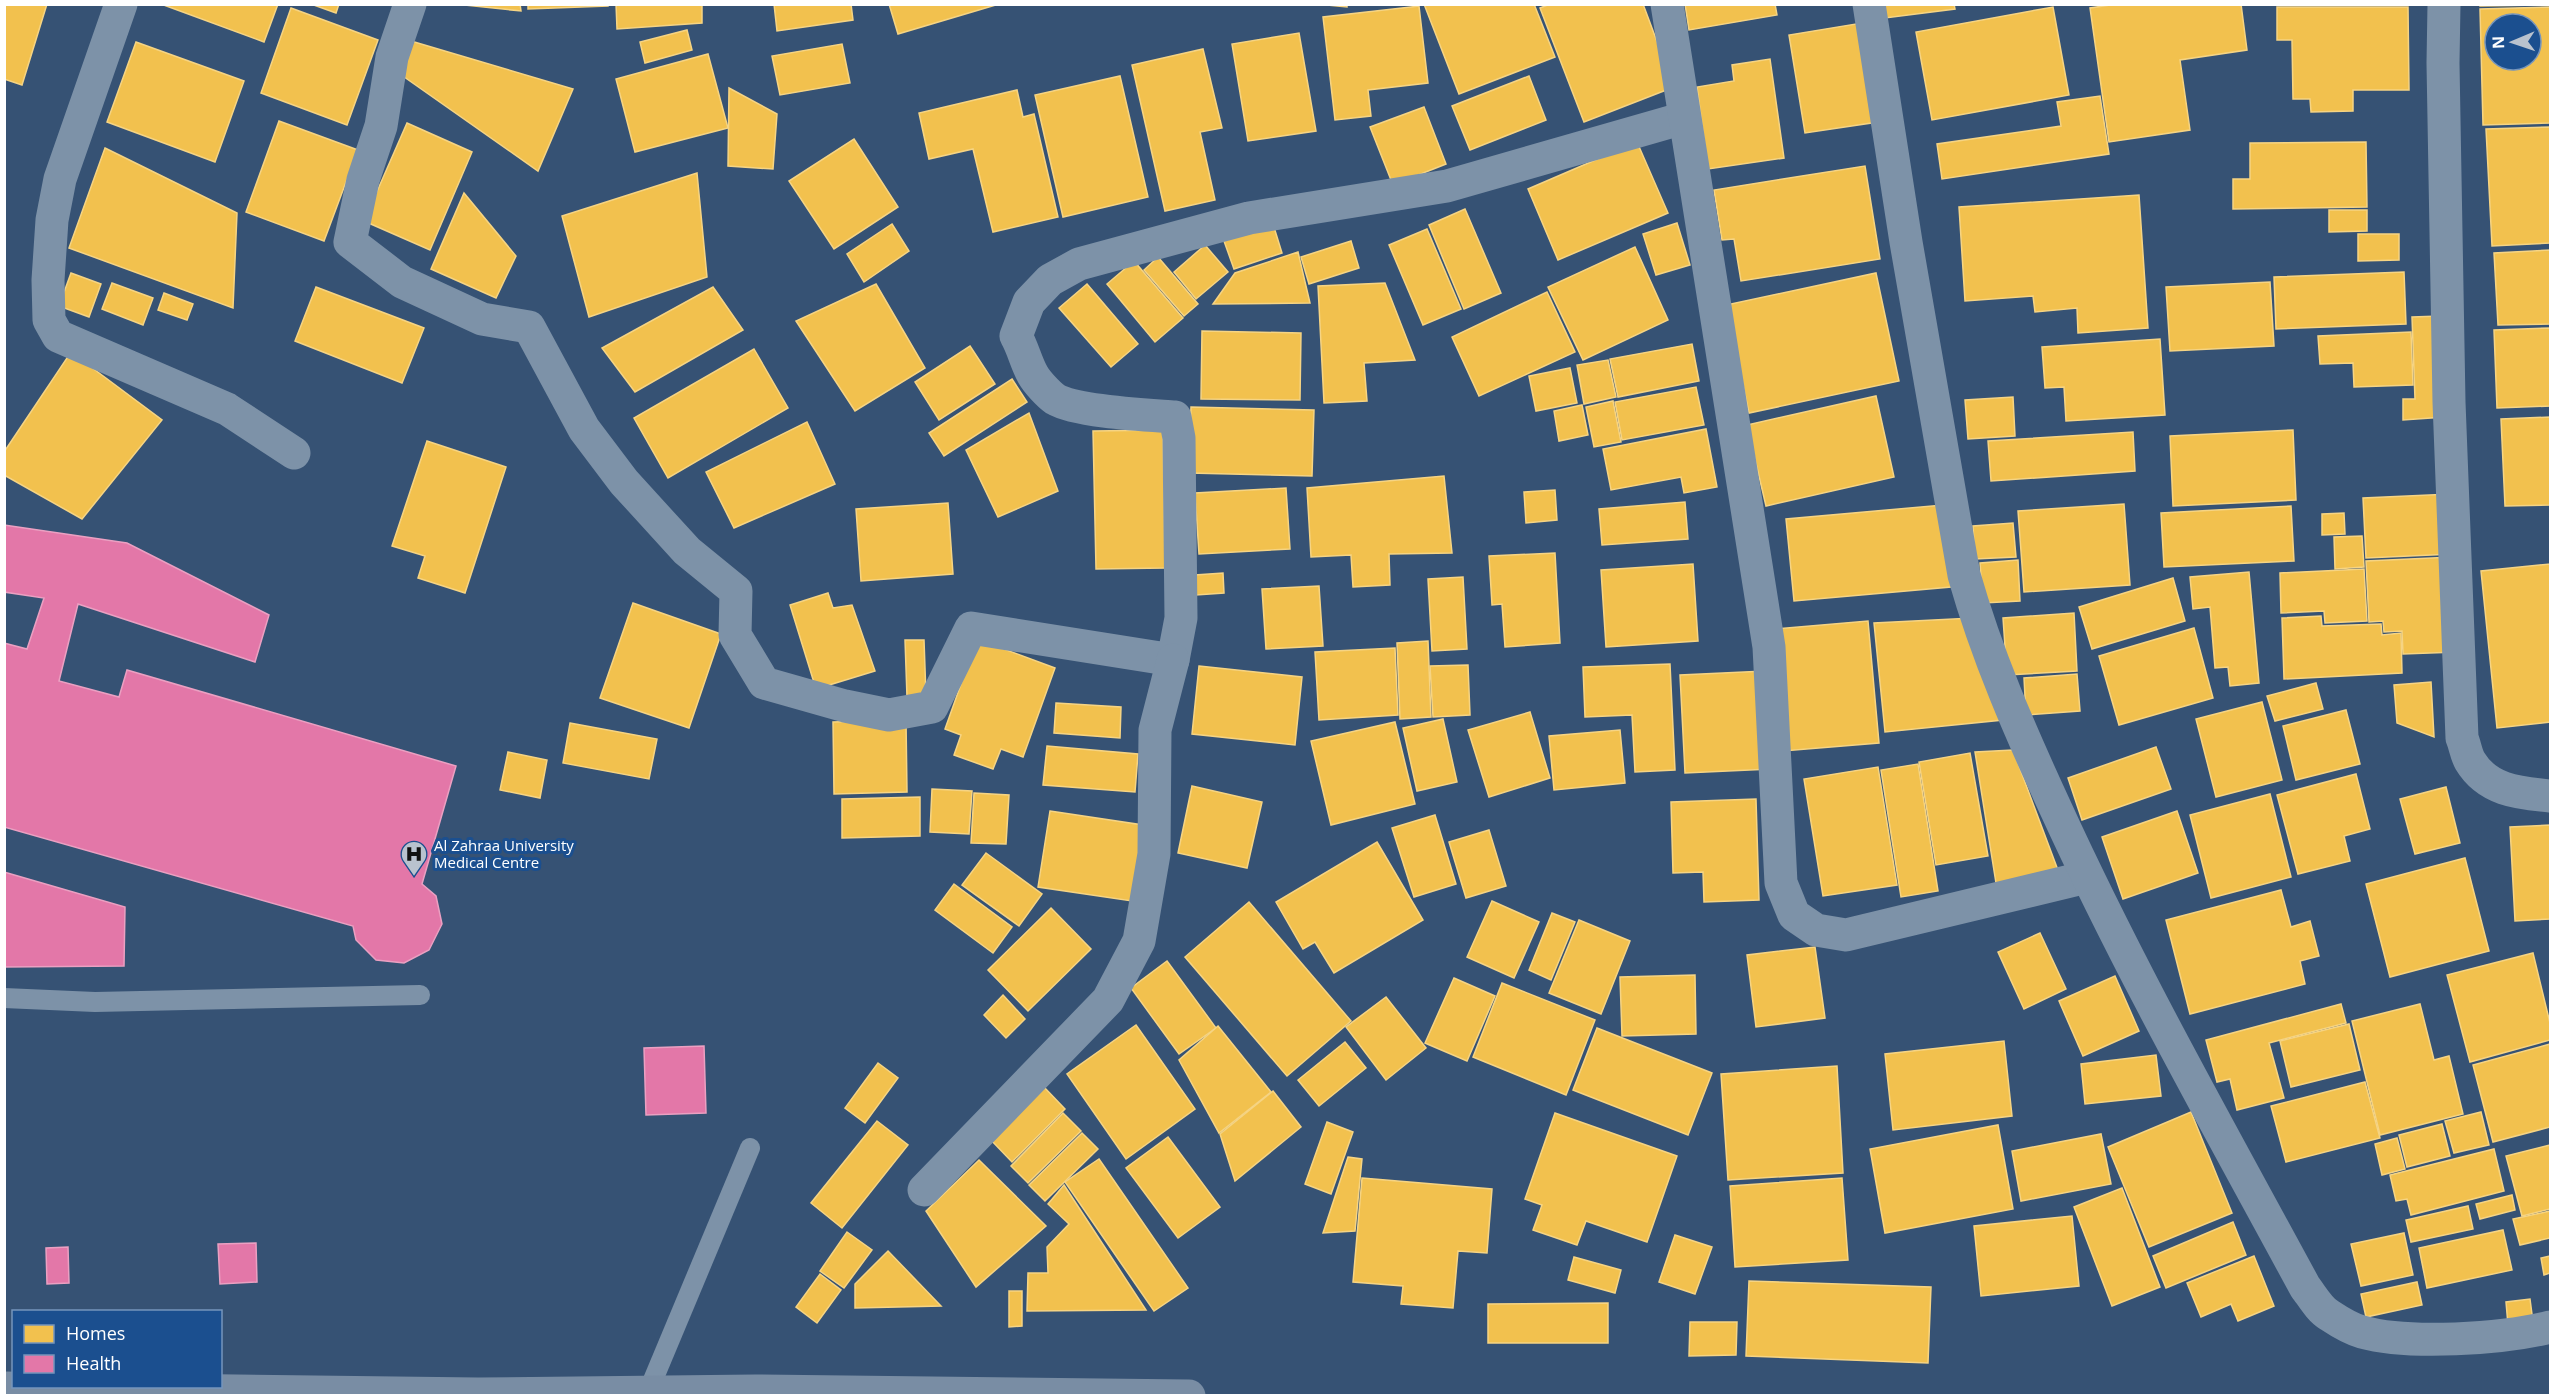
<svg xmlns="http://www.w3.org/2000/svg" width="2555" height="1400" font-family="'Open Sans',sans-serif">
	<rect width="100%" height="100%" fill="#365274"/>
	<!-- homes -->
	<g fill="#f2c14e" stroke="#f6d483" stroke-width="1.5" fill-rule="evenodd">
		<polygon points="4,4 47,4 22,85 4,79"/>
		<polygon points="161,4 278,4 264,42"/>
		<polygon points="311,4 339,4 336,13"/>
		<polygon points="455,4 520,4 521,11"/>
		<polygon points="528,4 608,4 608,6 528,9"/>
		<polygon points="616,4 702,4 702,23 617,29"/>
		<polygon points="774,4 851,4 853,20 777,31"/>
		<polygon points="889,4 999,4 898,34"/>
		<polygon points="1316,4 1347,4 1347,7"/>
		<polygon points="1424,4 1534,4 1555,57 1459,94"/>
		<polygon points="1550,4 1643,4 1674,87 1584,122 1540,8"/>
		<polygon points="1685,4 1775,4 1777,15 1689,30"/>
		<polygon points="1883,4 1954,4 1955,9 1885,18"/>
		<polygon points="2117,4 2241,4 2247,50 2180,60 2190,130 2109,142 2090,8"/>
		<polygon points="2480,4 2550,4 2550,5 2480,6"/>
		<polygon points="1419,6 1428,83 1368,90 1371,116 1335,120 1323,17"/>
		<polygon points="2053,7 2069,95 1932,120 1916,32"/>
		<polygon points="2277,7 2408,7 2409,90 2353,90 2353,111 2311,112 2310,99 2293,99 2292,40 2277,40"/>
		<path d="M2550 7V123L2483 125 2480 9ZM2495 24H2531V60H2495Z"/>
		<polygon points="291,8 378,40 347,125 261,93"/>
		<polygon points="1862,23 1878,122 1805,133 1789,35"/>
		<polygon points="687,30 692,50 645,63 640,42"/>
		<polygon points="1299,33 1316,131 1248,141 1232,44"/>
		<polygon points="411,41 573,89 538,171 400,74"/>
		<polygon points="136,42 244,81 215,162 107,122"/>
		<polygon points="842,44 850,83 780,95 772,56"/>
		<polygon points="1203,49 1222,128 1200,132 1215,200 1165,211 1132,65"/>
		<polygon points="708,54 728,128 635,152 616,79"/>
		<polygon points="1770,59 1784,158 1708,169 1697,87 1734,81 1732,65"/>
		<polygon points="1120,76 1148,197 1063,217 1035,95"/>
		<polygon points="1529,76 1546,120 1470,150 1452,106"/>
		<polygon points="729,88 777,114 773,169 728,166"/>
		<polygon points="1017,90 1023,117 1034,114 1058,217 993,232 973,149 929,159 919,113"/>
		<polygon points="2100,96 2109,154 1942,179 1937,144 2061,126 2057,102"/>
		<polygon points="1424,107 1446,164 1393,185 1370,127"/>
		<polygon points="279,121 358,150 324,241 246,212"/>
		<polygon points="407,123 472,152 430,250 364,221"/>
		<polygon points="2550,127 2550,243 2492,246 2486,129"/>
		<polygon points="854,139 898,207 834,249 789,181"/>
		<polygon points="1637,142 1668,213 1558,260 1528,189"/>
		<polygon points="2366,142 2367,207 2233,209 2233,179 2250,179 2250,143"/>
		<polygon points="105,148 237,213 233,308 69,248"/>
		<polygon points="1865,166 1880,259 1741,281 1734,239 1722,240 1714,190"/>
		<polygon points="697,173 707,277 589,317 562,216"/>
		<polygon points="464,193 516,256 496,298 431,269"/>
		<polygon points="2139,195 2148,328 2078,333 2077,308 2035,312 2033,296 1965,301 1959,207"/>
		<polygon points="1465,209 1501,293 1464,309 1429,225"/>
		<polygon points="2329,210 2367,210 2367,231 2329,232"/>
		<polygon points="1677,223 1690,265 1656,275 1643,234"/>
		<polygon points="892,224 909,251 864,282 847,254"/>
		<polygon points="1273,224 1282,253 1234,269 1224,241"/>
		<polygon points="1427,229 1461,309 1423,325 1389,245"/>
		<polygon points="2358,234 2399,234 2399,260 2358,261"/>
		<polygon points="1351,241 1359,268 1309,284 1301,257"/>
		<polygon points="1205,245 1228,272 1196,299 1174,272"/>
		<polygon points="1635,247 1668,320 1583,360 1548,287"/>
		<polygon points="2550,250 2550,324 2498,325 2494,253"/>
		<polygon points="1298,252 1310,303 1213,304 1235,273"/>
		<polygon points="1158,257 1198,304 1184,316 1144,270"/>
		<polygon points="1134,261 1183,318 1155,342 1107,284"/>
		<polygon points="2404,272 2406,324 2276,329 2274,277"/>
		<polygon points="71,273 101,284 89,317 59,306"/>
		<polygon points="1876,273 1899,381 1749,413 1726,305"/>
		<polygon points="2270,282 2274,346 2170,351 2166,287"/>
		<polygon points="112,283 153,298 143,325 102,309"/>
		<polygon points="1385,283 1415,360 1364,363 1367,401 1324,403 1318,286"/>
		<polygon points="876,284 925,368 855,411 796,321"/>
		<polygon points="1087,284 1138,344 1111,367 1059,308"/>
		<polygon points="316,287 424,328 402,383 295,341"/>
		<polygon points="713,287 743,330 635,392 602,348"/>
		<polygon points="1547,292 1575,352 1479,396 1452,337"/>
		<polygon points="164,293 193,304 187,320 158,310"/>
		<polygon points="2440,316 2445,417 2403,420 2403,399 2415,399 2412,317"/>
		<polygon points="2550,328 2550,406 2497,408 2494,330"/>
		<polygon points="1202,331 1301,333 1300,400 1201,399"/>
		<polygon points="2411,332 2413,385 2354,387 2353,363 2320,364 2318,336"/>
		<polygon points="2160,339 2165,415 2066,421 2064,387 2045,388 2042,347"/>
		<polygon points="1692,344 1699,381 1618,397 1610,359"/>
		<polygon points="970,346 995,384 939,420 915,382"/>
		<polygon points="754,349 788,408 668,478 634,418"/>
		<polygon points="71,352 162,420 82,519 4,475 4,452"/>
		<polygon points="1608,360 1616,397 1584,404 1577,365"/>
		<polygon points="1570,368 1577,403 1536,411 1529,376"/>
		<polygon points="1012,379 1027,402 944,456 929,433"/>
		<polygon points="1696,387 1704,425 1622,440 1615,402"/>
		<polygon points="1876,396 1894,477 1766,506 1747,425"/>
		<polygon points="2013,397 2015,436 1968,439 1965,400"/>
		<polygon points="1613,401 1621,442 1594,447 1586,407"/>
		<polygon points="1582,405 1588,435 1559,441 1554,411"/>
		<polygon points="1191,407 1314,410 1312,476 1189,473"/>
		<polygon points="1029,413 1058,491 998,517 966,450"/>
		<polygon points="2550,417 2550,505 2505,506 2501,419"/>
		<polygon points="807,422 835,484 734,528 706,472"/>
		<polygon points="1706,429 1717,487 1684,493 1681,477 1611,490 1603,449"/>
		<polygon points="1163,430 1165,568 1096,569 1093,431"/>
		<polygon points="2293,430 2296,500 2173,506 2170,436"/>
		<polygon points="2133,432 2135,471 1991,481 1988,441"/>
		<polygon points="427,441 506,467 465,593 418,578 425,556 392,546"/>
		<polygon points="1444,476 1452,553 1389,554 1390,585 1353,587 1351,555 1311,557 1307,488"/>
		<polygon points="1286,488 1290,549 1199,554 1195,493"/>
		<polygon points="1555,490 1557,520 1526,523 1524,492"/>
		<polygon points="2451,494 2453,554 2366,558 2363,498"/>
		<polygon points="1685,502 1688,539 1602,545 1599,509"/>
		<polygon points="948,503 953,574 861,581 856,509"/>
		<polygon points="2124,504 2130,585 2024,592 2018,511"/>
		<polygon points="1943,505 1951,587 1794,601 1786,519"/>
		<polygon points="2291,506 2294,561 2164,567 2161,513"/>
		<polygon points="2344,513 2345,534 2322,535 2322,514"/>
		<polygon points="2013,523 2016,557 1975,559 1973,526"/>
		<polygon points="2362,536 2364,567 2335,569 2334,537"/>
		<polygon points="1555,553 1560,643 1505,647 1502,604 1492,605 1489,556"/>
		<polygon points="2453,557 2457,652 2403,654 2402,631 2384,632 2383,621 2369,622 2366,561"/>
		<polygon points="2018,560 2020,601 1983,603 1980,563"/>
		<polygon points="1693,564 1698,641 1606,647 1601,570"/>
		<polygon points="2550,564 2550,722 2497,728 2481,571"/>
		<polygon points="2364,569 2367,621 2325,623 2324,611 2281,613 2280,573"/>
		<polygon points="2249,572 2259,683 2230,686 2228,667 2215,668 2210,607 2193,609 2190,577"/>
		<polygon points="1223,573 1224,593 1196,595 1195,575"/>
		<polygon points="1463,577 1467,649 1432,651 1428,579"/>
		<polygon points="2173,578 2185,621 2092,649 2079,607"/>
		<polygon points="1319,586 1323,646 1266,649 1262,589"/>
		<polygon points="828,593 833,608 852,605 875,671 816,689 790,605"/>
		<polygon points="633,603 721,634 689,728 600,698"/>
		<polygon points="2074,613 2077,671 2007,675 2003,618"/>
		<polygon points="2321,616 2322,626 2381,624 2382,635 2401,633 2402,673 2284,679 2282,618"/>
		<polygon points="1973,618 2003,720 1885,732 1874,623"/>
		<polygon points="1868,621 1879,743 1783,751 1774,629"/>
		<polygon points="2194,628 2213,698 2119,725 2099,656"/>
		<polygon points="977,639 1055,668 1023,757 1001,749 993,769 954,755 961,735 945,729"/>
		<polygon points="905,640 924,640 926,696 907,697"/>
		<polygon points="1428,641 1431,717 1400,719 1397,643"/>
		<polygon points="1395,648 1398,715 1319,720 1315,652"/>
		<polygon points="1670,664 1675,770 1635,772 1632,715 1585,717 1583,667"/>
		<polygon points="1468,665 1470,715 1433,717 1430,666"/>
		<polygon points="1199,666 1302,677 1295,745 1192,734"/>
		<polygon points="1765,671 1771,769 1685,773 1680,675"/>
		<polygon points="2077,674 2080,711 2026,715 2024,678"/>
		<polygon points="2431,682 2434,737 2397,723 2394,685"/>
		<polygon points="2316,683 2323,709 2275,721 2267,696"/>
		<polygon points="2262,702 2282,780 2216,797 2196,719"/>
		<polygon points="1056,703 1121,707 1120,738 1054,733"/>
		<polygon points="2346,710 2360,764 2296,780 2283,726"/>
		<polygon points="1530,712 1550,778 1489,797 1468,730"/>
		<polygon points="1443,719 1457,782 1417,791 1403,728"/>
		<polygon points="906,720 907,792 834,794 833,722"/>
		<polygon points="1395,722 1415,804 1331,825 1311,741"/>
		<polygon points="570,723 657,739 649,779 563,763"/>
		<polygon points="1620,730 1625,783 1554,790 1549,736"/>
		<polygon points="1047,746 1138,754 1135,792 1043,785"/>
		<polygon points="2156,747 2171,789 2082,820 2068,778"/>
		<polygon points="2013,750 2059,873 1996,883 1975,752"/>
		<polygon points="508,752 547,760 540,798 500,790"/>
		<polygon points="1970,753 1988,856 1936,865 1919,762"/>
		<polygon points="1918,764 1938,891 1901,897 1881,770"/>
		<polygon points="1878,767 1897,885 1823,896 1804,779"/>
		<polygon points="2356,774 2370,829 2344,836 2350,861 2298,874 2277,795"/>
		<polygon points="1192,786 1262,802 1247,868 1178,853"/>
		<polygon points="2446,787 2460,843 2415,854 2400,799"/>
		<polygon points="932,789 972,791 969,834 930,832"/>
		<polygon points="974,793 1009,795 1006,844 971,843"/>
		<polygon points="2270,794 2291,877 2211,898 2190,815"/>
		<polygon points="920,797 920,836 842,838 842,799"/>
		<polygon points="1756,799 1759,900 1704,902 1703,872 1673,873 1671,802"/>
		<polygon points="1050,811 1143,825 1132,901 1038,887"/>
		<polygon points="2177,811 2198,873 2123,899 2102,837"/>
		<polygon points="1435,815 1456,884 1414,897 1392,828"/>
		<polygon points="2550,825 2550,919 2515,921 2510,827"/>
		<polygon points="1489,830 1506,886 1466,898 1449,842"/>
		<polygon points="1377,842 1423,920 1334,973 1315,942 1303,949 1276,902"/>
		<polygon points="986,853 1042,894 1019,926 962,885"/>
		<polygon points="2465,858 2489,951 2390,977 2366,884"/>
		<polygon points="954,884 1012,927 993,953 935,910"/>
		<polygon points="2281,890 2291,927 2310,921 2319,956 2300,961 2305,984 2190,1014 2166,920"/>
		<polygon points="1492,901 1539,922 1514,978 1467,957"/>
		<polygon points="1249,902 1351,1021 1287,1076 1185,957"/>
		<polygon points="1051,908 1091,949 1028,1011 988,970"/>
		<polygon points="1552,913 1575,922 1551,980 1529,970"/>
		<polygon points="1579,920 1630,941 1601,1014 1549,993"/>
		<polygon points="2040,933 2066,989 2024,1009 1998,952"/>
		<polygon points="1815,947 1825,1018 1756,1027 1747,955"/>
		<polygon points="2533,953 2550,1023 2550,1040 2470,1062 2447,975"/>
		<polygon points="1167,961 1216,1028 1179,1054 1131,988"/>
		<polygon points="1695,975 1696,1034 1622,1036 1620,977"/>
		<polygon points="2115,976 2139,1031 2083,1056 2059,1001"/>
		<polygon points="1454,978 1495,996 1467,1061 1425,1043"/>
		<polygon points="1502,983 1595,1020 1566,1095 1473,1057"/>
		<polygon points="1003,995 1025,1019 1006,1038 984,1015"/>
		<polygon points="1386,997 1426,1048 1386,1080 1346,1027"/>
		<polygon points="2341,1004 2346,1023 2269,1043 2284,1098 2237,1110 2230,1079 2217,1082 2206,1040"/>
		<polygon points="2420,1004 2434,1060 2449,1056 2463,1114 2380,1135 2352,1021"/>
		<polygon points="2349,1024 2360,1070 2291,1087 2280,1041"/>
		<polygon points="1136,1025 1195,1109 1126,1159 1067,1074"/>
		<polygon points="1218,1026 1271,1092 1219,1133 1179,1060"/>
		<polygon points="1597,1028 1712,1073 1688,1135 1573,1090"/>
		<polygon points="2004,1041 2012,1116 1893,1130 1885,1054"/>
		<polygon points="1345,1042 1366,1068 1319,1106 1298,1080"/>
		<polygon points="2550,1044 2550,1127 2493,1142 2473,1065"/>
		<polygon points="2156,1055 2161,1096 2085,1104 2081,1064"/>
		<polygon points="878,1063 898,1078 865,1123 845,1108"/>
		<polygon points="1837,1066 1843,1173 1728,1180 1721,1074"/>
		<polygon points="2365,1082 2380,1138 2286,1162 2271,1106"/>
		<polygon points="1043,1086 1065,1109 1012,1162 990,1139"/>
		<polygon points="1273,1091 1301,1127 1235,1181 1220,1134"/>
		<polygon points="2191,1112 2232,1213 2149,1247 2108,1147"/>
		<polygon points="2481,1112 2489,1145 2454,1153 2445,1121"/>
		<polygon points="1063,1113 1081,1131 1028,1183 1011,1166"/>
		<polygon points="1555,1113 1677,1156 1647,1242 1586,1221 1577,1245 1533,1230 1542,1205 1525,1199"/>
		<polygon points="877,1121 908,1145 842,1228 811,1203"/>
		<polygon points="1327,1122 1353,1132 1331,1194 1305,1184"/>
		<polygon points="2442,1124 2450,1156 2407,1167 2399,1135"/>
		<polygon points="1998,1125 2013,1209 1885,1233 1870,1149"/>
		<polygon points="1082,1133 1098,1149 1045,1201 1029,1185"/>
		<polygon points="2101,1134 2111,1184 2021,1201 2012,1151"/>
		<polygon points="1168,1137 1220,1207 1178,1238 1126,1168"/>
		<polygon points="2397,1138 2405,1169 2382,1175 2375,1144"/>
		<polygon points="2550,1145 2550,1209 2522,1216 2506,1156"/>
		<polygon points="2494,1149 2504,1191 2411,1215 2407,1199 2396,1201 2390,1175"/>
		<polygon points="1348,1157 1362,1159 1355,1231 1323,1233"/>
		<polygon points="1099,1159 1188,1288 1154,1311 1065,1182"/>
		<polygon points="979,1160 1046,1226 976,1287 926,1211"/>
		<polygon points="1362,1178 1492,1189 1487,1253 1458,1251 1453,1308 1401,1304 1403,1286 1353,1282"/>
		<polygon points="1842,1178 1848,1260 1735,1267 1730,1186"/>
		<polygon points="1064,1185 1146,1310 1027,1311 1028,1273 1048,1273 1047,1247 1069,1224 1048,1204"/>
		<polygon points="2122,1188 2160,1287 2112,1306 2074,1207"/>
		<polygon points="2512,1195 2515,1210 2480,1219 2476,1204"/>
		<polygon points="2468,1206 2473,1229 2411,1242 2406,1220"/>
		<polygon points="2550,1211 2550,1238 2520,1245 2513,1219"/>
		<polygon points="2072,1216 2079,1286 1981,1296 1974,1226"/>
		<polygon points="2233,1222 2246,1255 2166,1288 2153,1256"/>
		<polygon points="2503,1230 2512,1270 2427,1288 2419,1248"/>
		<polygon points="847,1232 872,1250 844,1288 820,1271"/>
		<polygon points="2404,1233 2413,1275 2361,1286 2351,1244"/>
		<polygon points="1675,1235 1712,1247 1695,1294 1659,1282"/>
		<polygon points="888,1251 941,1306 855,1308 855,1284"/>
		<polygon points="2254,1256 2274,1306 2238,1321 2231,1304 2201,1317 2187,1283"/>
		<polygon points="2550,1256 2550,1273 2544,1275 2541,1258"/>
		<polygon points="1574,1257 1621,1270 1615,1293 1568,1280"/>
		<polygon points="820,1274 841,1290 817,1323 796,1307"/>
		<polygon points="1749,1281 1931,1287 1928,1363 1746,1356"/>
		<polygon points="2417,1282 2422,1305 2366,1317 2361,1294"/>
		<polygon points="1009,1291 1022,1291 1022,1326 1009,1327"/>
		<polygon points="2530,1299 2533,1322 2508,1325 2506,1302"/>
		<polygon points="1608,1303 1608,1343 1488,1343 1488,1304"/>
		<polygon points="1690,1322 1737,1322 1736,1355 1689,1356"/>
	</g>
	<!-- health -->
	<g fill="#e377a8" stroke="#eba0c2" stroke-width="1.5">
		<polygon points="4,525 127,543 269,615 255,662 78,604 59,681 119,697 127,670 456,766 422,884 436,896 442,924 429,950 404,963 376,960 356,940 353,926 4,827 4,643 27,649 44,598 4,592"/>
		<polygon points="4,872 125,907 124,966 4,967"/>
		<polygon points="704,1046 706,1113 646,1115 644,1048"/>
		<polygon points="256,1243 257,1282 220,1284 218,1244"/>
		<polygon points="68,1247 69,1283 47,1284 46,1248"/>
	</g>
	<g fill="none" stroke-linecap="round" stroke-linejoin="round">
		<!-- lane -->
		<g stroke="#7d92a8" stroke-width="20">
			<polyline points="4,998 95,1002 420,995"/>
			<polyline points="648,1392 750,1148"/>
		</g>
		<!-- street -->
		<g stroke="#7d92a8" stroke-width="33">
			<polyline points="121,4 60,179 52,220 48,280 49,320 58,336 227,409 294,453"/>
			<path d="M410 4 392 57 381 126 363 180 350 242 402 282 482 319 529 327 584 429 624 482 687 551 736 591 735 635 764 683 845 706 889 715 932 707 971 628 1173 660 1181 618 1179 438 1175 417C1148 415 1077 412 1055 399 1048 394 1037 382 1033 375 1026 363 1023 348 1016 336L1029 302 1050 280 1079 264 1249 218 1447 186 1684 118"/>
			<polyline points="1667,4 1769,647 1781,883 1794,915 1816,930 1846,935 2087,877"/>
			<path d="M1869 4 1906 242 1964 575C1987 656 2020 731 2055 807 2130 971 2219 1128 2305 1287 2312 1296 2319 1309 2329 1315 2338 1321 2351 1329 2362 1332 2409 1345 2502 1339 2550 1327"/>
			<path d="M2444 4 2443 63 2449 402 2462 738C2465 745 2466 754 2470 761 2488 791 2520 793 2550 796"/>
			<polyline points="924,1190 1108,1000 1139,941 1154,854 1155,730 1173,660"/>
		</g>
		<!-- secondary -->
		<polyline stroke="#798da4" stroke-width="33" points="4,1388 478,1394 755,1391 1189,1396"/>
	</g>
	<!-- icons -->
	<defs>
		<g id="hospital-pin" transform="scale(1.35)"><path d="M0 17L-7.5 6A9.5 9.5 0 1 1 7.5 6Z" fill="#b9c2ce" stroke="#1b4f8f"/><path d="M-5-5h3v3.5h4V-5h3V5h-3V1.5h-4V5h-3Z" fill="#111"/></g>
	</defs>
	<g fill-rule="evenodd">
		<use href="#hospital-pin" x="414" y="854"/>
	</g>
	<g text-anchor="middle" dominant-baseline="central" stroke-width="6" stroke-linejoin="round" paint-order="stroke">
		<!-- poi labels -->
		<g font-size="15" fill="#fff" stroke="#1b4f8f" text-anchor="start">
			<text x="434" y="845">Al Zahraa University<tspan x="434" dy="17">Medical Centre</tspan></text>
		</g>
	</g>
	<!-- border -->
	<rect width="2555" height="1400" fill="none" stroke="#ffffff" stroke-width="12"/>
	<!-- legend -->
	<rect x="12" y="1310" width="210" height="78" fill="#1b4f8f" stroke="#7695bc" stroke-width="1.5"/>
	<rect x="24" y="1325" width="30" height="18" fill="#f2c14e" stroke="#7695bc" stroke-width="1.5"/>
	<text x="66" y="1340" font-size="18" fill="#ffffff">Homes</text>
	<rect x="24" y="1355" width="30" height="18" fill="#e377a8" stroke="#7695bc" stroke-width="1.5"/>
	<text x="66" y="1370" font-size="18" fill="#ffffff">Health</text>
	<!-- north arrow -->
	<g transform="translate(2513 42) rotate(268)"><circle r="28" fill="#1b4f8f" stroke="#7695bc" stroke-width="1.5"/>
	<path d="M0-4.5L10 22L0 15L-10 22Z" fill="#b9c2ce"/>
	<text y="-9" font-size="16" font-weight="bold" text-anchor="middle" fill="#ffffff">N</text>
	</g>
</svg>
